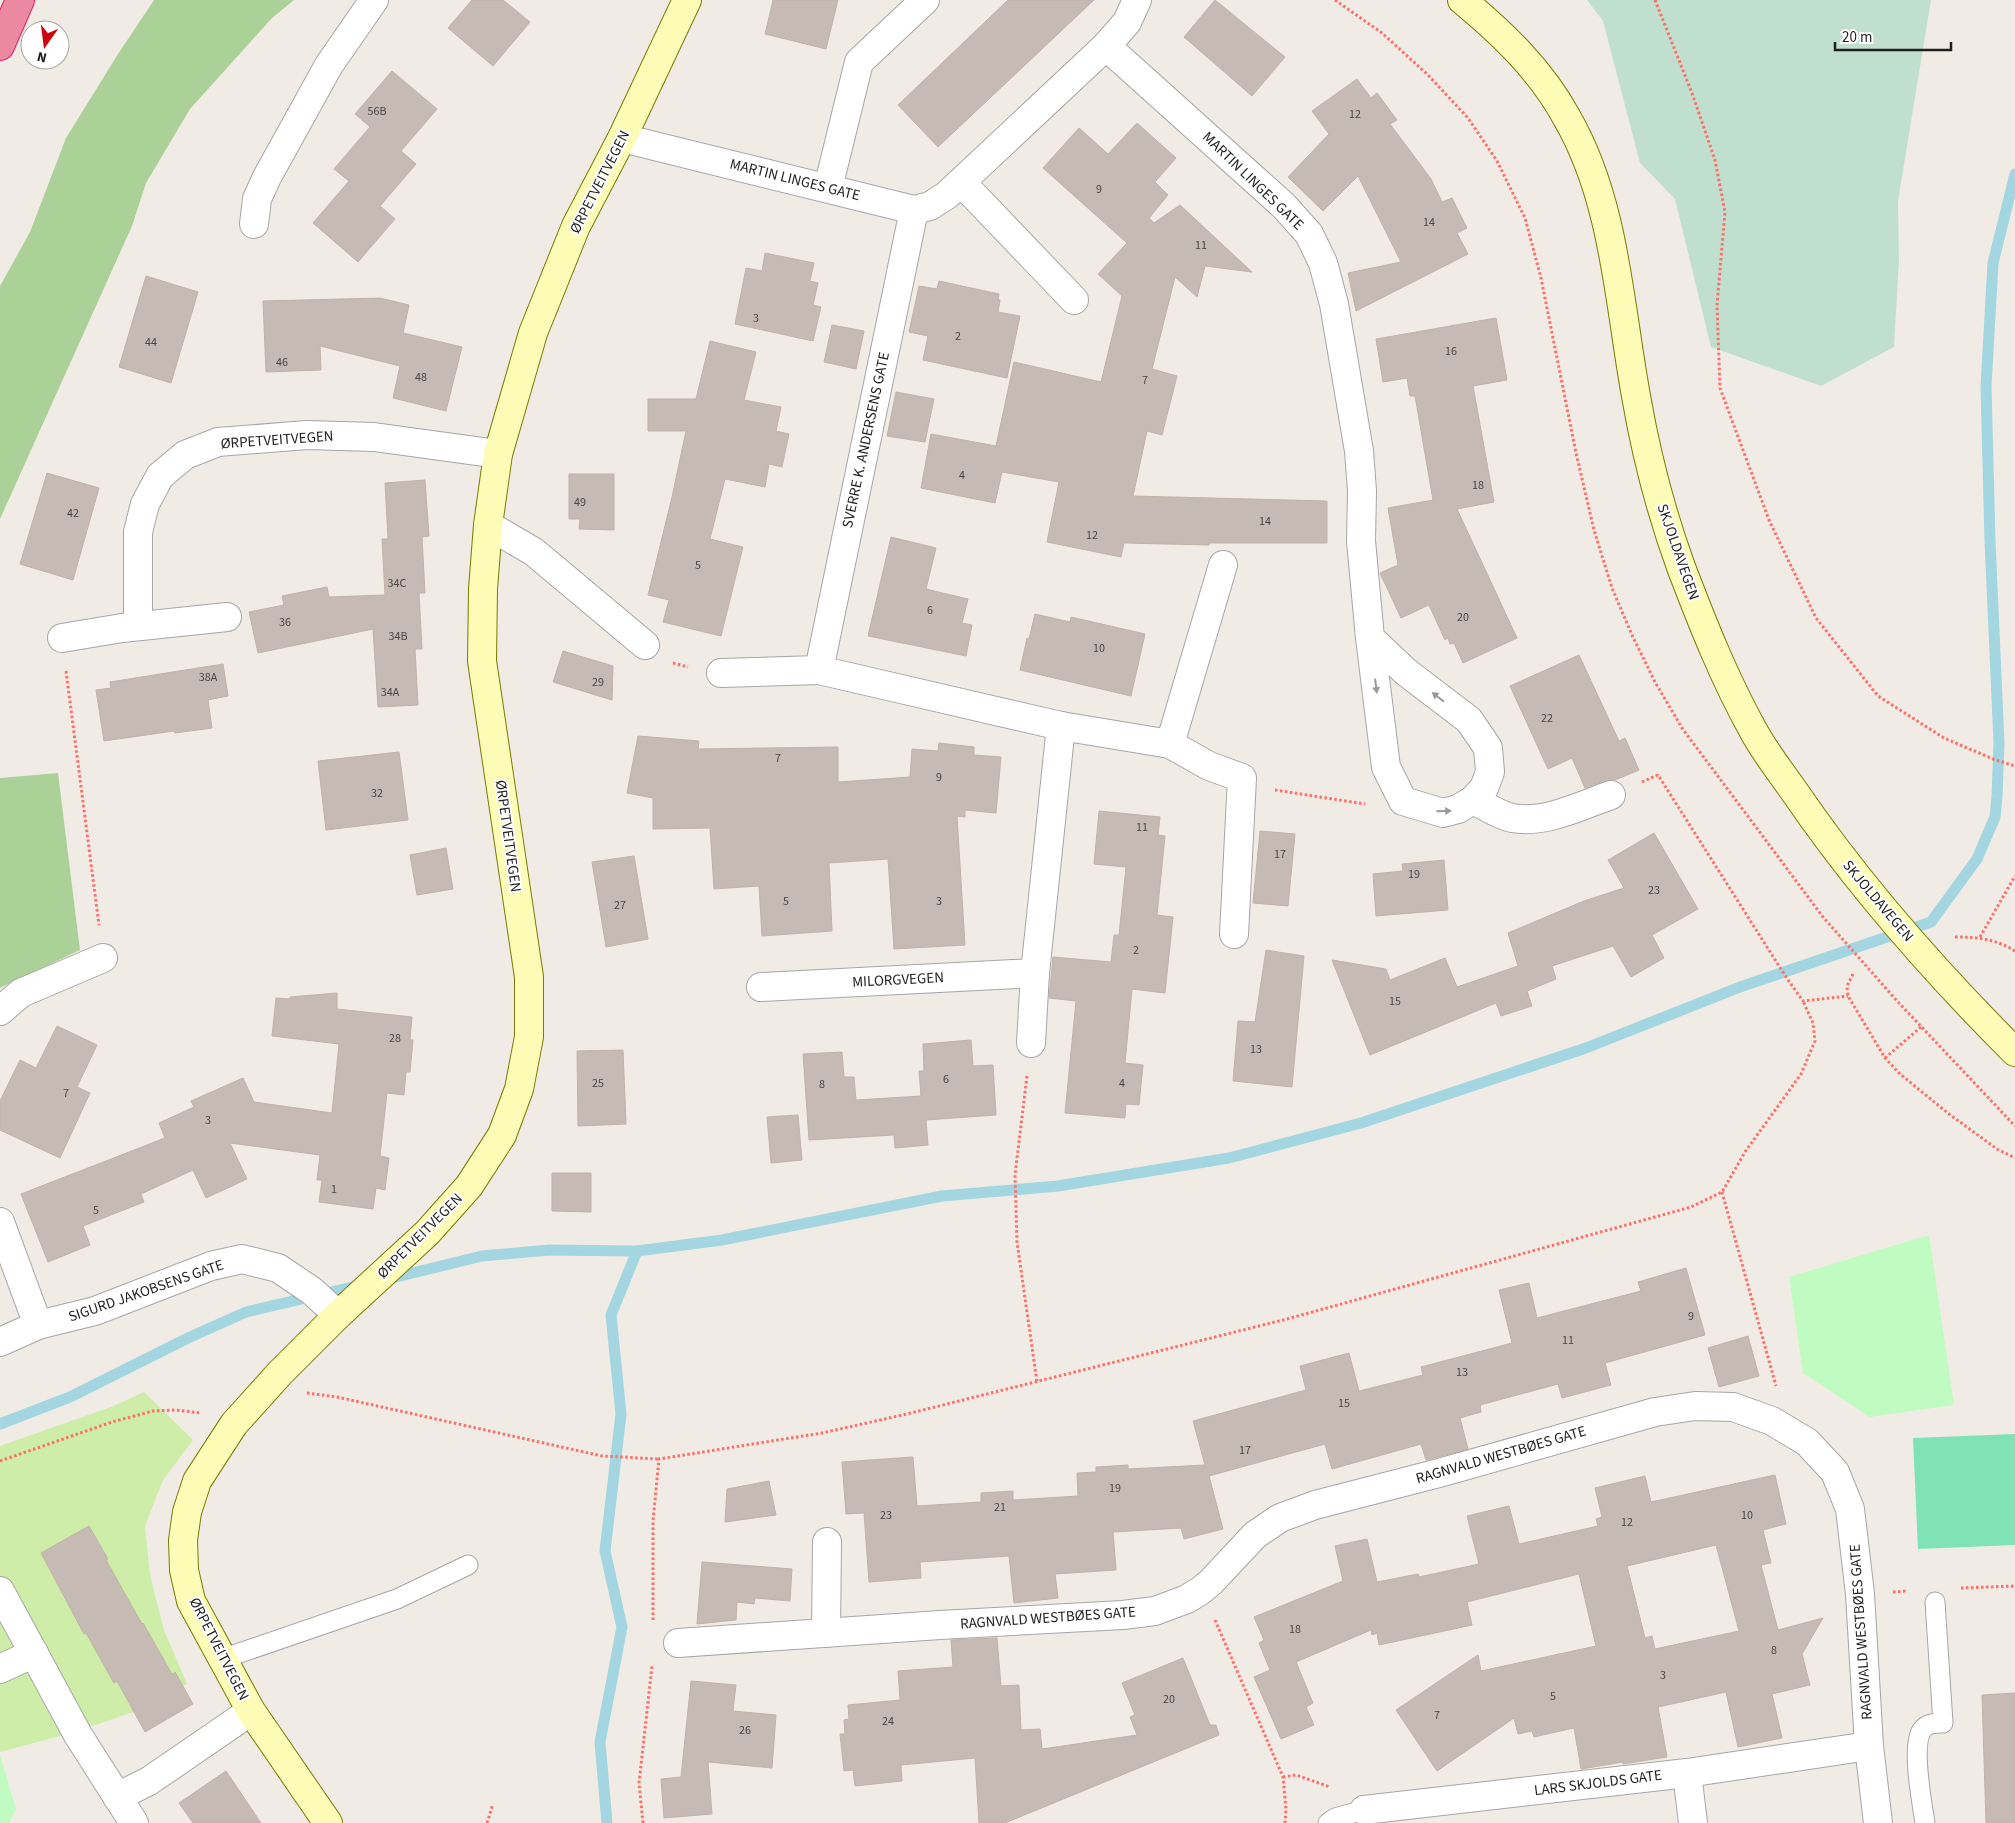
<svg xmlns="http://www.w3.org/2000/svg" width="2015" height="1823" font-family="'Source Sans 3',sans-serif">
	<rect width="100%" height="100%" fill="#f0ece5"/>
	<!-- grass -->
	<polygon fill="#ceeda8" points="144,1392 193,1440 163,1480 145,1526 150,1575 164,1630 187,1684 142,1709 75,1732 0,1752 0,1446 111,1407"/>
	<!-- forest -->
	<g fill="#acd198">
		<polygon points="154,0 294,0 272,18 190,109 146,183 132,226 0,519 0,286 30,232 66,138 118,54"/>
		<polygon points="58,773 80,950 0,988 0,778"/>
	</g>
	<!-- wetland -->
	<polygon fill="#c1dfcf" points="1587,0 1931,0 1898,201 1899,260 1894,347 1821,386 1711,347 1675,199 1640,163 1603,21"/>
	<!-- park -->
	<g fill="#c0fcc1">
		<polygon points="1929,1235 1954,1405 1870,1417 1803,1373 1789,1277"/>
		<polygon points="0,1755 16,1809 9,1823 0,1823"/>
	</g>
	<!-- pitch -->
	<polygon fill="#7fe3b6" points="2015,1434 2015,1545 1918,1549 1913,1438"/>
	<g fill="none" stroke-linecap="round" stroke-linejoin="round">
		<!-- stream -->
		<g stroke="#a3d6e0" stroke-width="11">
			<polyline points="388,1279 482,1256 549,1250 637,1251 722,1240 942,1196 1058,1186 1229,1158 1361,1123 1586,1048 1740,987 1931,922 1977,859 1995,817 1997,797 1999,743 1990,541 1986,386 1993,263 2015,174"/>
			<polyline points="0,1424 70,1397 188,1338 246,1312 361,1285"/>
			<polyline points="607,1823 600,1742 622,1627 605,1551 621,1414 611,1315 637,1251"/>
		</g>
	</g>
	<!-- building -->
	<g fill="#c5bbb4" stroke="#c3b1a6" fill-rule="evenodd">
		<polygon points="472,0 503,0 530,22 493,66 448,28"/>
		<polygon points="773,0 838,0 826,49 765,34"/>
		<polygon points="1008,0 1094,0 938,147 898,105"/>
		<polygon points="1215,0 1285,57 1252,96 1184,37"/>
		<polygon points="392,71 437,109 401,151 416,164 380,206 395,219 358,262 313,223 349,181 334,169 370,127 355,114"/>
		<polygon points="1357,79 1371,98 1377,93 1397,120 1390,124 1431,179 1442,202 1452,198 1467,228 1457,233 1468,254 1356,311 1348,273 1401,262 1358,176 1323,211 1288,177 1329,134 1312,111"/>
		<polygon points="1137,123 1176,158 1155,182 1168,195 1149,218 1154,223 1180,205 1252,272 1205,266 1197,297 1175,277 1152,369 1177,376 1162,435 1147,431 1133,496 1327,501 1327,543 1209,543 1209,545 1124,543 1121,557 1047,542 1059,482 1002,472 995,503 921,488 931,434 996,446 1014,362 1101,382 1122,296 1098,274 1127,243 1043,168 1079,128 1108,154"/>
		<polygon points="765,253 814,263 810,281 818,283 813,305 821,307 813,341 735,324 746,268 762,271"/>
		<polygon points="146,276 198,292 171,383 119,367"/>
		<polygon points="939,281 999,294 998,300 1000,300 998,312 1020,316 1007,378 923,360 928,336 909,332 919,286 937,289"/>
		<polygon points="380,298 409,305 403,333 462,347 446,411 393,398 400,366 320,346 321,370 266,372 263,301"/>
		<polygon points="1496,318 1507,380 1473,386 1494,502 1457,509 1517,638 1463,663 1454,643 1450,644 1448,638 1445,640 1429,605 1401,618 1380,573 1398,565 1388,508 1433,500 1415,396 1410,396 1407,378 1383,382 1376,339"/>
		<polygon points="832,325 864,331 856,369 824,362"/>
		<polygon points="710,341 756,352 744,400 781,407 776,431 789,434 782,467 769,464 765,487 725,479 710,539 743,547 721,636 663,622 669,600 648,595 672,497 686,431 648,431 648,399 696,399"/>
		<polygon points="896,392 934,399 925,442 887,436"/>
		<polygon points="47,473 99,488 73,580 20,564"/>
		<polygon points="569,474 614,474 614,530 579,529 580,519 569,519"/>
		<polygon points="425,480 429,536 422,537 425,593 419,593 422,649 415,649 418,705 378,707 373,629 258,653 249,612 284,605 282,596 327,587 329,597 385,595 382,539 388,539 385,483"/>
		<polygon points="891,537 936,548 926,589 968,599 962,623 972,625 966,656 868,636"/>
		<polygon points="1035,614 1070,622 1071,617 1145,634 1131,696 1020,670 1027,638 1029,639"/>
		<polygon points="563,651 613,666 612,700 553,682"/>
		<polygon points="1579,655 1619,741 1625,738 1639,770 1615,780 1606,780 1585,788 1572,758 1548,769 1510,686"/>
		<polygon points="223,664 228,696 208,700 212,728 175,733 174,731 104,741 96,690 111,688 110,682"/>
		<polygon points="638,736 699,741 698,749 838,747 838,782 910,777 912,749 938,751 939,743 974,747 974,755 1001,757 996,813 965,810 965,817 957,816 965,945 894,949 888,859 829,863 832,931 762,936 759,886 714,889 710,828 653,829 653,798 627,793"/>
		<polygon points="399,752 408,820 326,830 318,761"/>
		<polygon points="1099,811 1160,817 1158,835 1165,836 1157,915 1173,917 1165,993 1132,989 1125,1063 1143,1065 1139,1105 1126,1104 1125,1118 1065,1113 1076,1001 1049,998 1053,957 1111,962 1114,935 1119,935 1126,867 1094,864"/>
		<polygon points="1260,831 1295,834 1288,906 1253,903"/>
		<polygon points="1654,833 1698,909 1652,935 1664,958 1631,977 1613,946 1552,966 1556,979 1527,991 1532,1006 1501,1016 1496,1003 1370,1055 1332,960 1386,969 1390,980 1445,958 1457,987 1518,966 1508,933 1584,901 1624,888 1608,860"/>
		<polygon points="446,848 453,889 417,895 410,855"/>
		<polygon points="634,856 648,939 606,947 592,862"/>
		<polygon points="1444,860 1448,910 1376,916 1373,874 1403,871 1402,864"/>
		<polygon points="1266,950 1304,956 1292,1087 1233,1081 1238,1021 1255,1022"/>
		<polygon points="337,993 337,1009 412,1017 410,1040 413,1040 410,1072 406,1072 404,1095 387,1093 380,1156 389,1158 385,1190 376,1188 373,1209 319,1202 322,1180 317,1180 320,1155 230,1143 247,1179 206,1198 193,1170 141,1194 144,1202 83,1226 90,1245 48,1262 21,1194 165,1138 159,1123 194,1107 191,1101 243,1078 254,1102 332,1113 339,1044 272,1036 276,998 290,999 290,997"/>
		<polygon points="57,1026 97,1045 77,1087 90,1093 60,1158 0,1130 0,1101 20,1060 36,1068"/>
		<polygon points="971,1040 973,1066 993,1065 996,1115 926,1120 928,1145 895,1148 894,1135 809,1140 803,1054 842,1052 844,1077 854,1077 856,1100 921,1096 919,1071 924,1071 923,1044"/>
		<polygon points="623,1050 626,1124 578,1126 577,1051"/>
		<polygon points="798,1115 802,1160 771,1163 767,1117"/>
		<polygon points="552,1173 591,1173 591,1212 552,1211"/>
		<polygon points="1686,1268 1705,1335 1605,1363 1611,1385 1562,1398 1558,1384 1480,1405 1481,1412 1460,1418 1468,1449 1426,1460 1421,1444 1332,1469 1325,1444 1209,1476 1223,1529 1184,1539 1181,1528 1113,1532 1116,1570 1055,1574 1058,1598 1014,1603 1009,1556 920,1562 921,1578 869,1582 864,1513 846,1514 842,1462 913,1457 917,1506 981,1502 981,1493 1013,1491 1013,1500 1078,1496 1077,1473 1096,1472 1096,1467 1128,1465 1128,1469 1205,1465 1193,1421 1306,1390 1300,1366 1349,1353 1359,1391 1423,1375 1421,1367 1512,1343 1499,1290 1529,1283 1537,1318 1641,1291 1638,1282"/>
		<polygon points="1748,1336 1759,1376 1719,1387 1708,1348"/>
		<path d="M1775 1475 1786 1524 1763 1530 1771 1563 1761 1565 1778 1630 1823 1618 1802 1654 1810 1685 1772 1694 1782 1738 1738 1747 1726 1692 1658 1707 1667 1757 1623 1764V1762L1581 1769 1574 1728 1534 1737 1532 1731 1518 1734 1514 1718 1437 1771 1396 1710 1478 1655 1481 1671 1596 1646 1579 1574 1467 1602 1472 1625 1379 1645 1377 1633 1372 1635 1371 1630 1296 1662 1313 1703 1306 1707 1314 1725 1281 1739 1254 1677 1270 1670 1259 1643 1264 1640 1254 1617 1343 1581 1335 1546 1367 1539 1377 1582 1418 1574 1419 1577 1479 1564 1467 1516 1509 1506 1519 1544 1598 1526 1596 1519 1602 1517 1595 1488 1645 1476 1651 1502ZM1716 1545 1739 1631 1655 1649 1652 1636 1645 1638 1627 1566Z"/>
		<polygon points="769,1481 776,1515 725,1522 727,1489"/>
		<polygon points="89,1526 108,1559 106,1560 142,1624 143,1623 172,1674 175,1672 193,1704 145,1732 117,1681 114,1683 86,1633 84,1634 41,1553"/>
		<polygon points="702,1562 792,1569 790,1601 755,1598 754,1604 737,1602 736,1620 697,1624"/>
		<polygon points="997,1638 1001,1686 1019,1685 1021,1730 1040,1729 1042,1749 1137,1735 1130,1717 1135,1715 1122,1683 1183,1658 1210,1725 1216,1725 1219,1735 1005,1823 979,1823 975,1758 901,1765 902,1781 855,1786 853,1770 844,1771 840,1734 845,1734 844,1720 849,1719 848,1705 900,1700 898,1671 953,1667 951,1640"/>
		<polygon points="691,1681 736,1685 733,1711 776,1715 772,1768 708,1762 712,1814 664,1818 661,1779 681,1777"/>
		<polygon points="2015,1693 2015,1823 1986,1823 1982,1695"/>
		<polygon points="226,1771 261,1823 193,1823 179,1803"/>
	</g>
	<g fill="none" stroke-linecap="round" stroke-linejoin="round">
		<!-- lane casing -->
		<g stroke="#a6a6a6" stroke-width="21">
			<g id="lane">
				<polyline points="222,1659 397,1599 468,1565"/>
				<polyline points="1328,1823 1335,1818 1364,1810"/>
				<path d="M1925 1823C1922 1803 1911 1746 1922 1730 1927 1723 1935 1723 1943 1723L1935 1602"/>
			</g>
		</g>
		<!-- street casing -->
		<g stroke="#a6a6a6" stroke-width="30">
			<g id="street">
				<polyline points="1106,46 1284,206 1309,234 1323,263 1334,304 1359,451 1362,491 1361,541 1370,638 1386,767 1403,801 1443,813 1458,809 1473,800 1484,788 1490,772 1488,748 1469,720 1406,672 1370,638"/>
				<polyline points="622,138 914,210 930,206 947,195 1106,46 1127,22 1137,0"/>
				<polyline points="961,182 1074,300"/>
				<polyline points="828,188 859,62 925,0"/>
				<polyline points="914,210 819,670 1061,726 1170,744 1223,565"/>
				<polyline points="254,224 257,199 267,177 329,65 374,0"/>
				<polyline points="488,525 534,552 645,645"/>
				<polyline points="138,626 138,532 145,504 160,476 185,455 218,442 307,435 374,437 498,454"/>
				<polyline points="62,638 122,628 227,617"/>
				<polyline points="721,673 819,670"/>
				<polyline points="1170,744 1209,766 1242,778 1234,934"/>
				<path d="M1473 800C1485 806 1499 815 1512 818 1545 824 1580 806 1611 795"/>
				<polyline points="761,987 1035,973 1061,726"/>
				<polyline points="0,1011 21,993 103,958"/>
				<polyline points="1031,1043 1035,973"/>
				<polyline points="0,1222 38,1325"/>
				<polyline points="0,1342 38,1325 95,1311 211,1266 242,1259 278,1268 312,1291 338,1315"/>
				<polyline points="0,1591 78,1735 134,1823"/>
				<polyline points="826,1633 827,1542"/>
				<polyline points="678,1643 940,1625 1123,1615 1155,1611 1187,1599 1200,1591 1211,1582 1255,1535 1280,1518 1315,1505 1439,1473 1655,1412 1695,1406 1733,1407 1772,1421 1807,1442 1835,1472 1850,1509 1860,1594 1869,1746 1878,1823"/>
				<polyline points="0,1669 34,1653"/>
				<polyline points="1687,1773 1693,1823"/>
				<polyline points="117,1797 149,1781 251,1711"/>
				<polyline points="1364,1810 1687,1773 1869,1746"/>
			</g>
		</g>
		<!-- secondary casing -->
		<g stroke="#767c00" stroke-width="30">
			<g id="secondary">
				<path d="M1462 0C1503 34 1541 70 1567 118 1615 201 1619 303 1636 396 1646 454 1661 512 1681 567 1702 622 1724 678 1753 730 1764 751 1780 771 1794 791 1858 885 1934 971 2015 1052"/>
				<polyline points="328,1823 251,1711 191,1601 184,1570 183,1540 187,1512 197,1481 234,1424 280,1373 338,1315 427,1233 469,1186 502,1135 519,1089 529,1037 529,977 482,661 483,589 488,525 498,454 533,333 576,226 622,138 687,0"/>
			</g>
		</g>
		<!-- highway casing -->
		<g stroke="#e31d6c" stroke-width="30">
			<polyline id="highway" points="0,46 20,0"/>
		</g>
		<!-- path -->
		<g stroke="#ff6e67" stroke-width="3" stroke-dasharray="2.5 2.5" stroke-linecap="butt">
			<polyline points="1335,0 1382,33 1428,75 1468,118 1497,161 1525,218 1541,278 1576,453 1594,530 1612,588 1632,635 1655,682 1682,728 1823,917 1898,1002 2015,1126"/>
			<polyline points="1655,0 1692,93 1715,160 1725,212 1717,305 1720,388 1769,520 1816,618 1878,696 1944,738 1993,759 2015,766"/>
			<polyline points="673,663 688,667"/>
			<polyline points="66,671 99,925"/>
			<polyline points="1642,782 1658,775 1786,977 1803,1001 1848,996"/>
			<polyline points="1275,790 1365,804"/>
			<path d="M1955 937C1977 937 1996 939 2015 951"/>
			<polyline points="1980,937 2015,876"/>
			<polyline points="1853,974 1847,986 1848,996 1885,1058 1900,1074 1949,1114 1997,1149 2015,1158"/>
			<polyline points="1885,1058 1921,1027"/>
			<polyline points="1027,1076 1015,1175 1017,1242 1037,1382"/>
			<polyline points="1722,1192 1776,1386"/>
			<polyline points="307,1393 337,1397 602,1456 659,1459"/>
			<polyline points="0,1461 112,1422 153,1411 176,1410 201,1413"/>
			<polyline points="1961,1588 2015,1586"/>
			<polyline points="1893,1592 1907,1591"/>
			<polyline points="653,1620 653,1521 659,1459 822,1433 907,1414 1287,1319 1691,1207 1722,1192 1745,1152 1801,1074 1815,1041 1813,1023 1803,1001"/>
			<polyline points="1215,1620 1283,1777 1286,1809 1285,1823"/>
			<polyline points="1283,1777 1296,1775 1330,1787"/>
			<polyline points="487,1823 493,1804"/>
			<polyline points="643,1823 639,1783 652,1666"/>
		</g>
		<!-- lane -->
		<use href="#lane" stroke="#fff" stroke-width="19"/>
		<!-- street -->
		<use href="#street" stroke="#fff" stroke-width="28"/>
		<!-- secondary -->
		<use href="#secondary" stroke="#fcfcb7" stroke-width="28"/>
		<!-- highway -->
		<use href="#highway" stroke="#eb89a1" stroke-width="28"/>
	</g>
	<!-- one-way arrows -->
	<defs><path id="oneway-solid" d="M-6-.8H1V-3.2L6.5 0L1 3.2V.8H-6Z" transform="scale(1.25)"/></defs>
	<g fill="#9a9a9a">
		<use href="#oneway-solid" transform="translate(1376 686) rotate(83)"/>
		<use href="#oneway-solid" transform="translate(1438 697) rotate(-142)"/>
		<use href="#oneway-solid" transform="translate(1444 811) rotate(-2)"/>
	</g>
	<g text-anchor="middle" dominant-baseline="central" stroke-width="4" stroke-linejoin="round" paint-order="stroke">
		<!-- number labels -->
		<g font-size="12" fill="#484644">
			<text x="377" y="111">56B</text>
			<text x="1355" y="114">12</text>
			<text x="1099" y="189">9</text>
			<text x="1429" y="222">14</text>
			<text x="1201" y="245">11</text>
			<text x="756" y="318">3</text>
			<text x="958" y="336">2</text>
			<text x="151" y="342">44</text>
			<text x="1451" y="351">16</text>
			<text x="282" y="362">46</text>
			<text x="421" y="377">48</text>
			<text x="1145" y="380">7</text>
			<text x="962" y="475">4</text>
			<text x="1478" y="485">18</text>
			<text x="580" y="502">49</text>
			<text x="73" y="513">42</text>
			<text x="1265" y="521">14</text>
			<text x="1092" y="535">12</text>
			<text x="698" y="565">5</text>
			<text x="397" y="583">34C</text>
			<text x="930" y="610">6</text>
			<text x="1463" y="617">20</text>
			<text x="285" y="622">36</text>
			<text x="398" y="636">34B</text>
			<text x="1099" y="648">10</text>
			<text x="208" y="677">38A</text>
			<text x="598" y="682">29</text>
			<text x="390" y="692">34A</text>
			<text x="1547" y="718">22</text>
			<text x="778" y="758">7</text>
			<text x="939" y="777">9</text>
			<text x="377" y="793">32</text>
			<text x="1142" y="827">11</text>
			<text x="1280" y="854">17</text>
			<text x="1414" y="874">19</text>
			<text x="1654" y="890">23</text>
			<text x="786" y="901">5</text>
			<text x="939" y="901">3</text>
			<text x="620" y="905">27</text>
			<text x="1136" y="950">2</text>
			<text x="1395" y="1001">15</text>
			<text x="395" y="1038">28</text>
			<text x="1256" y="1049">13</text>
			<text x="946" y="1079">6</text>
			<text x="598" y="1083">25</text>
			<text x="1122" y="1083">4</text>
			<text x="822" y="1084">8</text>
			<text x="66" y="1093">7</text>
			<text x="208" y="1120">3</text>
			<text x="334" y="1189">1</text>
			<text x="96" y="1210">5</text>
			<text x="1691" y="1316">9</text>
			<text x="1568" y="1340">11</text>
			<text x="1462" y="1372">13</text>
			<text x="1344" y="1403">15</text>
			<text x="1245" y="1450">17</text>
			<text x="1115" y="1488">19</text>
			<text x="1000" y="1507">21</text>
			<text x="886" y="1515">23</text>
			<text x="1747" y="1515">10</text>
			<text x="1627" y="1522">12</text>
			<text x="1295" y="1629">18</text>
			<text x="1774" y="1650">8</text>
			<text x="1663" y="1675">3</text>
			<text x="1553" y="1696">5</text>
			<text x="1169" y="1699">20</text>
			<text x="1437" y="1715">7</text>
			<text x="888" y="1721">24</text>
			<text x="745" y="1730">26</text>
		</g>
		<!-- street labels -->
		<g font-size="15" fill="#1f1f1f" stroke="#fff">
			<text transform="translate(795 180) rotate(14)">MARTIN LINGES GATE</text>
			<text transform="translate(1253 181) rotate(44)">MARTIN LINGES GATE</text>
			<text transform="translate(600 182) rotate(-63)">ØRPETVEITVEGEN</text>
			<text transform="translate(277 440) rotate(-4)">ØRPETVEITVEGEN</text>
			<text transform="translate(866 440) rotate(-78)">SVERRE K. ANDERSENS GATE</text>
			<text transform="translate(1678 552) rotate(71)">SKJOLDAVEGEN</text>
			<text transform="translate(508 836) rotate(82)">ØRPETVEITVEGEN</text>
			<text transform="translate(1878 901) rotate(50)">SKJOLDAVEGEN</text>
			<text transform="translate(898 980) rotate(-3)">MILORGVEGEN</text>
			<text transform="translate(420 1236) rotate(-45)">ØRPETVEITVEGEN</text>
			<text transform="translate(146 1291) rotate(-19)">SIGURD JAKOBSENS GATE</text>
			<text transform="translate(1501 1455) rotate(-16)">RAGNVALD WESTBØES GATE</text>
			<text transform="translate(1048 1618) rotate(-4)">RAGNVALD WESTBØES GATE</text>
			<text transform="translate(1861 1632) rotate(-94)">RAGNVALD WESTBØES GATE</text>
			<text transform="translate(219 1649) rotate(63)">ØRPETVEITVEGEN</text>
			<text transform="translate(1598 1783) rotate(-7)">LARS SKJOLDS GATE</text>
		</g>
	</g>
	<!-- north arrow -->
	<g transform="translate(45 45) rotate(194)"><circle r="24" fill="#ffffff" stroke="#a5a5a5"/>
	<path d="M0-4L9 19L0 12L-9 19Z" fill="#ce000c"/>
	<text y="-8" font-size="14" font-weight="bold" text-anchor="middle" fill="#1f1f1f">N</text>
	</g>
	<!-- scale -->
	<path d="M1835 42v8h116v-8" fill="none" stroke="#1f1f1f" stroke-width="2.5"/>
	<text x="1842" y="42" font-size="15" fill="#1f1f1f" stroke="#ffffff" stroke-width="4" paint-order="stroke">20 m</text>
</svg>
